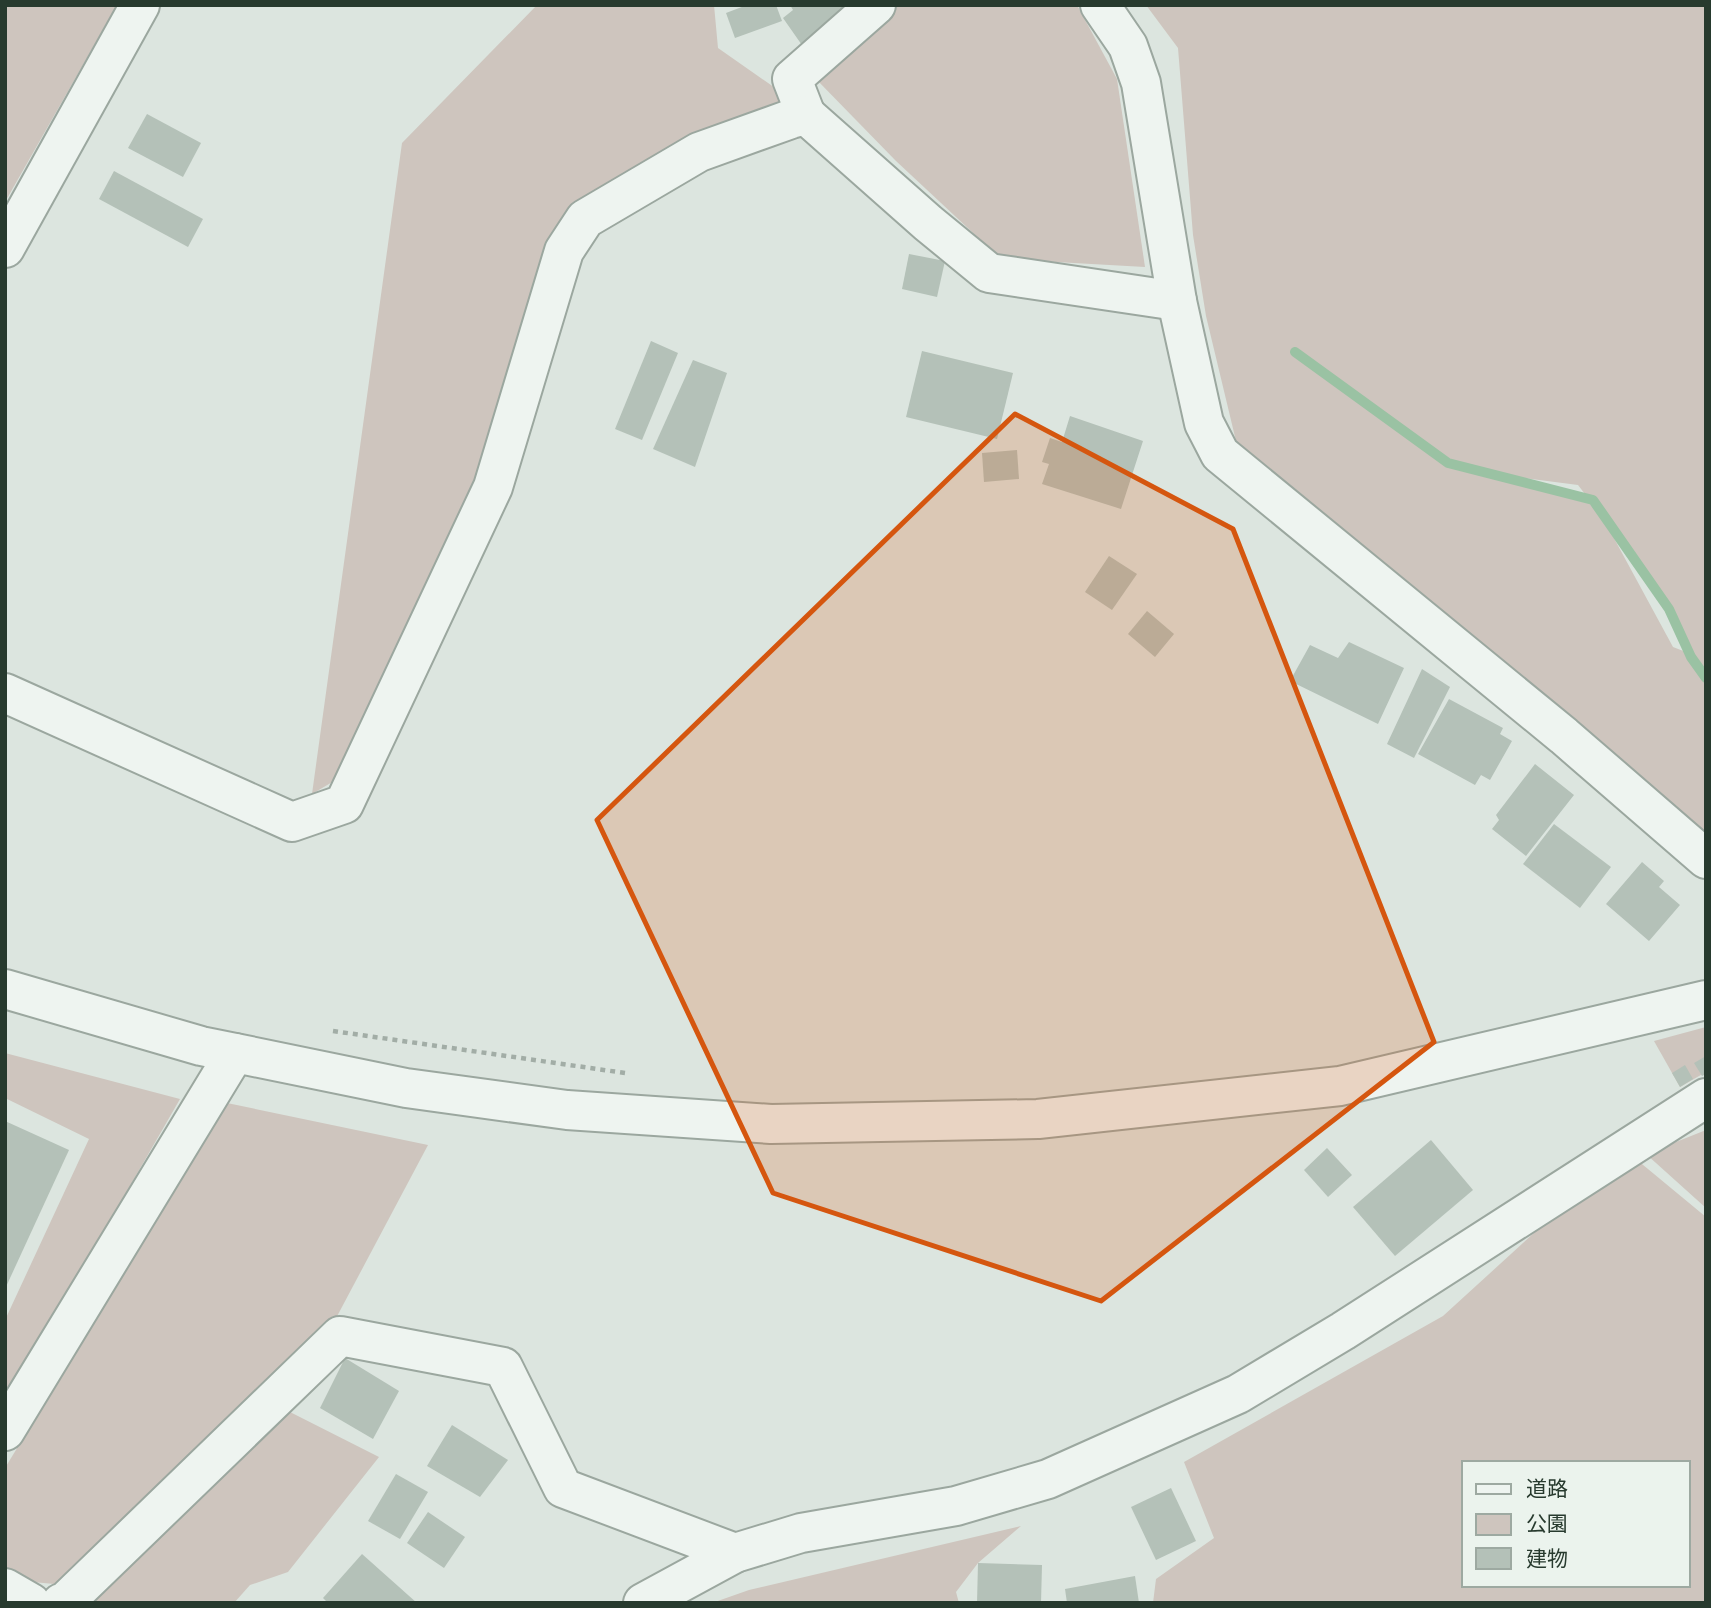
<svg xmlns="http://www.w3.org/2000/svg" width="1711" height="1608" font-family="'Work Sans','Noto Sans JP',sans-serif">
	<rect width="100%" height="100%" fill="#dce5df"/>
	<!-- green -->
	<g fill="#cec5be" fill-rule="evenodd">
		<polygon points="5,5 117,5 5,202"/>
		<polygon points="537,5 714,5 718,48 781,92 782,112 581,212 486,481 351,771 312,794 402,143"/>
		<polygon points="891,5 1077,5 1117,79 1145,267 1001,259 896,161 815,78"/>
		<path d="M1146 5H1706V848L1236 441 1206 316 1193 235 1178 48ZM1493 474 1578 485 1588 498V499ZM1603 518 1632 554 1691 654 1673 647Z"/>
		<polygon points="1706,1027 1706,1072 1680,1087 1654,1041"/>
		<polygon points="5,1053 180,1099 5,1403 5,1320 89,1139 5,1098"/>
		<polygon points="227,1103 428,1145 334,1322 65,1585 22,1581 5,1572 5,1468"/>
		<polygon points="1706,1130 1706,1208 1646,1154"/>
		<path d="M1625 1150 1706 1217V1603H1153L1156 1579 1214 1538 1184 1462 1443 1316ZM1464 1463H1688V1585H1464Z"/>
		<polygon points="288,1411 379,1457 288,1572 250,1585 234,1603 83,1603"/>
		<polygon points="1021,1526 978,1563 956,1592 959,1603 712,1603 749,1590"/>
	</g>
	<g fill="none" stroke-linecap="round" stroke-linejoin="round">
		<!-- stream -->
		<polyline stroke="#9ac2a3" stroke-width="10" points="1295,352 1448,463 1593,500 1669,609 1691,657 1706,678"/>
	</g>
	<!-- building -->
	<g fill="#b4c1b8">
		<polygon points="747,5 776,5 782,21 735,38 726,13"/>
		<polygon points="790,5 857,5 804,48 783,18 793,10"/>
		<polygon points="147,114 201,143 183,177 128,148"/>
		<polygon points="114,171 203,219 188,247 99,199"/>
		<polygon points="909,254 945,261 937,297 902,289"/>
		<polygon points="651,341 678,353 642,440 615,429"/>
		<polygon points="922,351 1013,373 997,439 906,417"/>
		<polygon points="693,360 727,373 695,467 653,449"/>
		<polygon points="1070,416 1143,441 1121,509 1042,484 1049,464 1042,462 1050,438 1062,442"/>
		<polygon points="1017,450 1019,479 984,482 982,453"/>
		<polygon points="1109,556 1137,574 1112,610 1085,592"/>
		<polygon points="1147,611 1174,634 1155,657 1128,634"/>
		<polygon points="1349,642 1404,668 1378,724 1290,681 1310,645 1338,658"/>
		<polygon points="1422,669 1450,687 1414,758 1387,744"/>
		<polygon points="1449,699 1503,728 1500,734 1512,741 1490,780 1481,775 1475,785 1418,754"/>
		<polygon points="1535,764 1574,795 1526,856 1492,829 1499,820 1496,815"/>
		<polygon points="1554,824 1611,867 1580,908 1523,864"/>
		<polygon points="1642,862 1664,881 1659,887 1680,905 1649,941 1606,904"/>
		<polygon points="1706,1056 1706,1074 1702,1076 1694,1063"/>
		<polygon points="1685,1065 1693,1079 1680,1087 1672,1073"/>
		<polygon points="5,1121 69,1150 5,1289"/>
		<polygon points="1431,1140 1473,1190 1395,1256 1353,1207"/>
		<polygon points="1327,1148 1352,1175 1328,1197 1304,1170"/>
		<polygon points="345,1358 399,1391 373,1439 320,1408"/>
		<polygon points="452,1425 508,1460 480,1497 427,1466"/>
		<polygon points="396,1474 428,1492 400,1539 368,1521"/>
		<polygon points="1171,1488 1196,1541 1156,1560 1131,1507"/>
		<polygon points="428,1512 465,1537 444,1568 407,1543"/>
		<polygon points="362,1554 417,1603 328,1603 323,1598"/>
		<polygon points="978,1563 1042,1565 1041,1603 977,1603"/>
		<polygon points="1135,1576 1139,1603 1067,1603 1065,1589"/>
	</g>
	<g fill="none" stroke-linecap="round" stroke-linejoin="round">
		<!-- minor casing -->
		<g stroke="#9ba79f" stroke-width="42">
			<g id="minor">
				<polyline points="1100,5 1128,46 1141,83 1177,301 1204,423 1220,454 1564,736 1706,859"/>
				<polyline points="806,115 792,79 876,5"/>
				<polyline points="5,248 140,5"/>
				<polyline points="5,693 292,822 344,804 493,487 564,251 585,219 699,152 791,119 806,115 928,223 989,273 1177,301"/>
				<polyline points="5,989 201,1046 406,1088 567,1110 771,1124 1038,1119 1340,1086 1706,1000"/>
				<polyline points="5,1431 235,1053"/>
				<polyline points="5,1588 31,1603"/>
				<polyline points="61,1603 65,1602 340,1336 503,1367 563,1488 735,1553"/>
				<polyline points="643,1603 735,1553 801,1533 956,1506 1048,1479 1238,1394 1343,1331 1706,1098"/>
			</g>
		</g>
		<!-- path -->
		<polyline stroke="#a2ada6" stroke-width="4.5" stroke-dasharray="5 5" stroke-linecap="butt" points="333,1031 625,1073"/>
		<!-- minor -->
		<use href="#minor" stroke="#eef4f0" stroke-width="38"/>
	</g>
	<!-- marked area -->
	<path fill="#d5560f" fill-opacity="0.2" stroke="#d5560f" stroke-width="5" stroke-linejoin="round" d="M1015 414 1233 529 1434 1042 1101 1301 773 1193 597 820Z"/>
	<!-- border -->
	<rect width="1711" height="1608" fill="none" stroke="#273a2e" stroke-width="14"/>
	<!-- legend -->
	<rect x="1462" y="1461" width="228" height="126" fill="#ebf3ed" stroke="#9da9a1" stroke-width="2"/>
	<rect x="1476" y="1484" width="35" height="10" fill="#eef4f0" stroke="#9da9a1" stroke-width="2"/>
	<text x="1526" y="1496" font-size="21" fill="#273a2e">道路</text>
	<rect x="1476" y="1514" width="35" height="21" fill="#cec5be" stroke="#9da9a1" stroke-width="2"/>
	<text x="1526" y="1531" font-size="21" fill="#273a2e">公園</text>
	<rect x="1476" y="1548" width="35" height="21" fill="#b4c1b8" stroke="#9da9a1" stroke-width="2"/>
	<text x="1526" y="1566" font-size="21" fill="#273a2e">建物</text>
</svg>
